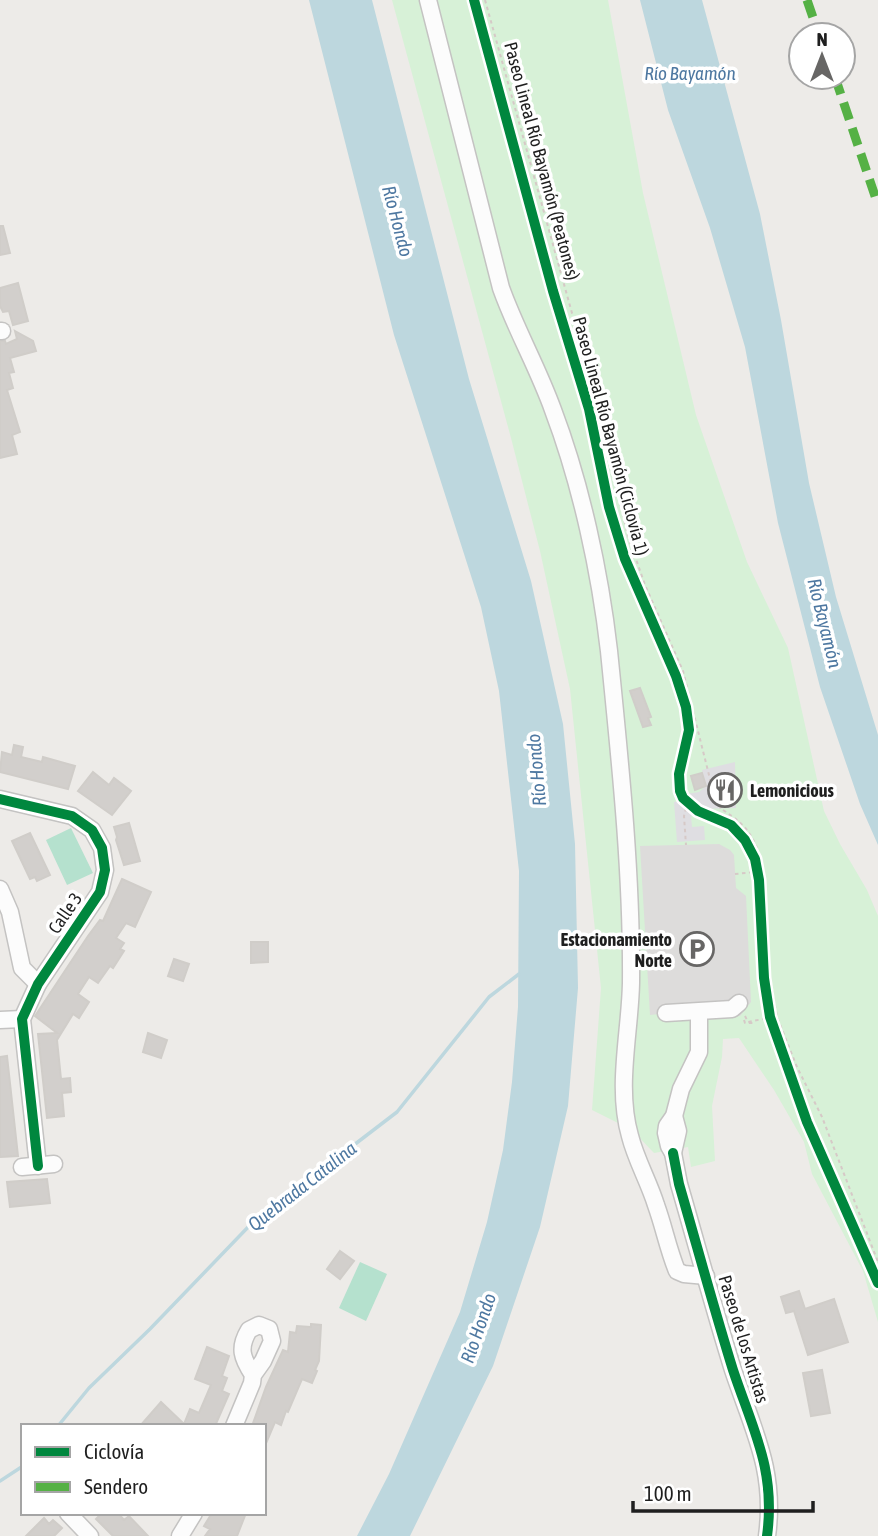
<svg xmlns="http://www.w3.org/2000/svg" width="878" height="1536" font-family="'Asap Condensed',sans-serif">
	<rect width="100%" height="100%" fill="#edebe8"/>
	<!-- park -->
	<polygon fill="#d7f1d7" points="392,0 608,0 643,193 696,415 747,562 788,648 824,811 840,844 867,890 878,916 878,1322 863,1271 812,1174 804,1142 774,1090 739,1038 723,1039 722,1057 712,1106 715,1161 691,1167 688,1147 654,1153 632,1130 592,1110 601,988 570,689 540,551 511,438"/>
	<!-- pitch -->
	<g fill="#b5e1ce">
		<polygon points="71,828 93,873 67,885 46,840"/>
		<polygon points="360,1262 387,1274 366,1321 339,1308"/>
	</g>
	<!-- parking -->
	<polygon fill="#dddcdb" points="719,844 730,850 734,855 736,888 746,896 751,1002 740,1016 659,1020 659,1014 650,1015 640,846"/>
	<!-- plaza -->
	<polygon fill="#dfdee2" points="735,762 736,808 699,809 695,815 691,816 692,827 704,826 705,840 677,842 674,802 680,801 686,794 699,792 706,786 702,770"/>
	<!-- water -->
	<g fill="#bdd7de">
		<polygon points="309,0 372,0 469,379 531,581 563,724 575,844 578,988 568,1106 540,1227 493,1366 410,1536 357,1536 389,1474 460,1312 487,1222 503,1150 512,1082 518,1007 519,871 499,691 481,607 394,335"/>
		<polygon points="640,0 702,0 760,214 781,320 809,483 836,597 878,735 878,845 860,804 820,687 778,523 745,347 710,228 668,110"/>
	</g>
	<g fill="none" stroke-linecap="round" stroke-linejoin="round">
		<!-- stream -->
		<g stroke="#bdd7de" stroke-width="3.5">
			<polyline points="58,1426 89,1388 150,1329 252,1223 397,1112 489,997 519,974"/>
			<polyline points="0,1481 23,1466"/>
		</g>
	</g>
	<!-- building -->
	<g fill="#d2cfcc" stroke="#d0cdc9" stroke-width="2">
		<polygon points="0,226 3,226 10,253 0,255"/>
		<polygon points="18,283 28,321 13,325 9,311 3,312 0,306 0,288"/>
		<polygon points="15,331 33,341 36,351 10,358 14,372 9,373 13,388 7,390 20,432 12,435 17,454 0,458 0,341 5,341 6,344 17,339"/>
		<polygon points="640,688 651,717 648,718 651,725 643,727 630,691"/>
		<polygon points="14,745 23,747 21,757 42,762 43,757 75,766 68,789 0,772 2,752 12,755"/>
		<polygon points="93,772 109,785 114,778 131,791 112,815 78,791"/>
		<polygon points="702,773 706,786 695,790 691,776"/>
		<polygon points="733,781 733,793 721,794 720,782"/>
		<polygon points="129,823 140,861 124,865 116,840 117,837 114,827"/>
		<polygon points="30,833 50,875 37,881 35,877 30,879 12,841"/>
		<polygon points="122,879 151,892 135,927 126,923 116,938 124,943 120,949 124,951 113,968 110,966 98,983 89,977 78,994 89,1002 79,1018 73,1014 57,1040 61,1079 70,1078 71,1092 62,1093 64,1116 47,1118 38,1034 57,1033 35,1016 88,936 100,920 103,921"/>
		<polygon points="251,942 268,942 268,962 251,963"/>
		<polygon points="174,959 189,964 183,981 168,976"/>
		<polygon points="148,1033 167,1040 161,1058 143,1052"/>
		<polygon points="7,1056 18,1156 0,1157 0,1057"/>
		<polygon points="47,1179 50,1203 10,1207 7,1182"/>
		<polygon points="340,1251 354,1261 340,1279 327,1269"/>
		<polygon points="799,1291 805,1309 834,1299 848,1342 808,1355 794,1311 786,1313 781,1297"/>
		<polygon points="311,1324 321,1325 319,1361 315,1370 317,1371 312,1383 302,1379 288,1412 286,1411 281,1425 275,1422 264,1448 264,1426 252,1426 266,1387 283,1350 288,1352 290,1332 296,1333 297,1326 311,1327"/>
		<polygon points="207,1347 229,1356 222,1376 227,1378 222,1391 229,1394 215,1426 140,1426 161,1402 184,1424 190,1409 199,1413 211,1385 195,1379"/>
		<polygon points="822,1370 830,1413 811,1416 803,1373"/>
		<polygon points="102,1513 118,1513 124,1520 129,1516 148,1536 113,1536 96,1519"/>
		<polygon points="212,1513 246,1513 237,1536 205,1536 210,1529 204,1526"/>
		<polygon points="44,1518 49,1524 53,1520 62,1528 54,1536 26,1536"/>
	</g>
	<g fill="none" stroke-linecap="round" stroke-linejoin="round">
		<!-- minor casing -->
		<g stroke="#c4c3c2" stroke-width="19">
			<g id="minor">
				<path d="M428 0 501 288C516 330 538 368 553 410 581 484 600 572 609 651 620 761 632 873 631 983 630 1033 616 1087 630 1136 636 1160 649 1182 656 1205 664 1227 668 1249 677 1271L684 1274 706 1276"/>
				<polyline points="0,331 2,331"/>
				<polyline points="0,799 72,816 92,830 102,848 105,870 100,892 38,984 22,1019 38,1166"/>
				<polyline points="0,889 10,912 22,968 38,984"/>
				<path d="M699 1012V1052L681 1089 674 1116 667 1126 666 1133 669 1146 673 1153 679 1184C697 1246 714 1309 733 1370 753 1430 776 1470 767 1536"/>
				<polyline points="666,1013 732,1009 739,1003"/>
				<polyline points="0,1020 22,1019"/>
				<polyline points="673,1153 678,1131 674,1116"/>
				<polyline points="22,1167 54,1164"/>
				<path d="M234 1426 252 1383 253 1375 263 1361 272 1341 269 1329 259 1325 249 1330C238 1348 242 1358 253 1375"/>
				<polyline points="68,1513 90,1536"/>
				<polyline points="180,1536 194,1513"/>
			</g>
		</g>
		<!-- path -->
		<g stroke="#d6c9c7" stroke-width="2" stroke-dasharray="3.5 3.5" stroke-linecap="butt">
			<polyline points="485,0 597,403 628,536 645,585 683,671 714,795 721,809"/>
			<polyline points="686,808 684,816 686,845"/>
			<path d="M723 810C744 824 751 831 760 856L770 978 777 1017 797 1067 822 1117 878 1262"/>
			<polyline points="735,874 754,872"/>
			<polyline points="745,1016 748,1022 768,1018"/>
			<polyline points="744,1020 745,1023 753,1023"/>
		</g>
		<!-- minor -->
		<use href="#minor" stroke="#fcfcfc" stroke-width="16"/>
		<!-- quiet -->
		<g stroke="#55b145" stroke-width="9" stroke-dasharray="18 9" stroke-linecap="butt">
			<polyline points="807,0 819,35"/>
			<polyline points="835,77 878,205"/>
		</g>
		<!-- cycleway casing -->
		<g stroke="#fff" stroke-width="15">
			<g id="cycleway">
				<polyline points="474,0 553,291 589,409 609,507 625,559 676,676 686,707 689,730 679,774 680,791 683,798 698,811 731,825 745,840 755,859 759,880 764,978 770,1017 807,1122 878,1283"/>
				<polyline points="0,799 72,816 92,830 102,848 105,870 100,892 38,984 22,1019 38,1166"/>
				<path d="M673 1153 679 1184C697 1246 714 1309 733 1370 753 1430 776 1470 767 1536"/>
			</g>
		</g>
		<!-- cycleway -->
		<use href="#cycleway" stroke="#00873e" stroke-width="10"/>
	</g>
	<!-- icons -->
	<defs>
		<g id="restaurant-ring" transform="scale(1.75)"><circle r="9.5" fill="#fff" stroke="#676665" stroke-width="1.5"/><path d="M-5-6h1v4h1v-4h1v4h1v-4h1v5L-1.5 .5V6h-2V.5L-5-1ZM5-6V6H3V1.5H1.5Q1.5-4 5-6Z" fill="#676665"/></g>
		<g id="parking-ring" transform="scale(1.75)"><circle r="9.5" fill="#fff" stroke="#676665" stroke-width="1.5"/><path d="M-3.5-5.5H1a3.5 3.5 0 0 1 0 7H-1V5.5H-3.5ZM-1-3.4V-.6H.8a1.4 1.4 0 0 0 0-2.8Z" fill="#676665"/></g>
	</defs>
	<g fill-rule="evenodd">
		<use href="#restaurant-ring" x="725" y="790"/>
		<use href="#parking-ring" x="697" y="949"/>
	</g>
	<g text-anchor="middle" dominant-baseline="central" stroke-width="7" stroke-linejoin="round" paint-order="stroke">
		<!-- street labels -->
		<g font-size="18" fill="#1f1f1f" stroke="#fff">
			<text transform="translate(542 161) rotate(75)">Paseo Lineal Río Bayamón (Peatones)</text>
			<text transform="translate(611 436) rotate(75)">Paseo Lineal Río Bayamón (Ciclovía 1)</text>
			<text transform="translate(65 913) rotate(-56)">Calle 3</text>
			<text transform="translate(744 1339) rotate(73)">Paseo de los Artistas</text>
		</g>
		<!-- poi labels -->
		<g font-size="18" font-weight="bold" fill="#1f1f1f" stroke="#fff" text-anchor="start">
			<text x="750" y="790">Lemonicious</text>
			<text x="672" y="939" text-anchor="end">Estacionamiento<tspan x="672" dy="21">Norte</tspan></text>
		</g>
		<!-- water labels -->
		<g font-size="19" font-style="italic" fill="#4e78a1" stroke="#fff">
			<text x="690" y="73">Río Bayamón</text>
			<text transform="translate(398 221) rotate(75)">Río Hondo</text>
			<text transform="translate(825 623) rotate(76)">Río Bayamón</text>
			<text transform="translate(536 770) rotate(-95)">Río Hondo</text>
			<text transform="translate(302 1186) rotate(-38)">Quebrada Catalina</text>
			<text transform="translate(478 1328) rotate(-71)">Río Hondo</text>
		</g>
	</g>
	<!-- legend -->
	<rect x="21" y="1424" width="245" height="91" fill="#ffffff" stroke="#a5a5a5" stroke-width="2"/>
	<rect x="35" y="1447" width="35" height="10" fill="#00873e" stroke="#a5a5a5" stroke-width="2"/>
	<text x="84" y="1459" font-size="21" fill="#1f1f1f">Ciclovía</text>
	<rect x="35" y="1482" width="35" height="10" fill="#55b145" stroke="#a5a5a5" stroke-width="2"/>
	<text x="84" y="1494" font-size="21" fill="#1f1f1f">Sendero</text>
	<!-- north arrow -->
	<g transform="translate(822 56)"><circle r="33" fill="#ffffff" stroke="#a5a5a5" stroke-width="2"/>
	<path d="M0-5L12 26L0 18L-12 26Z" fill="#676665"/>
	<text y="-10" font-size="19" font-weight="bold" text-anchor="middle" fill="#1f1f1f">N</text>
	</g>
	<!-- scale -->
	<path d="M633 1501v10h180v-10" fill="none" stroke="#1f1f1f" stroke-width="3.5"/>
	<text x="644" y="1501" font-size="21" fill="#1f1f1f" stroke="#ffffff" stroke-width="5" paint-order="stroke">100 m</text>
</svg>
